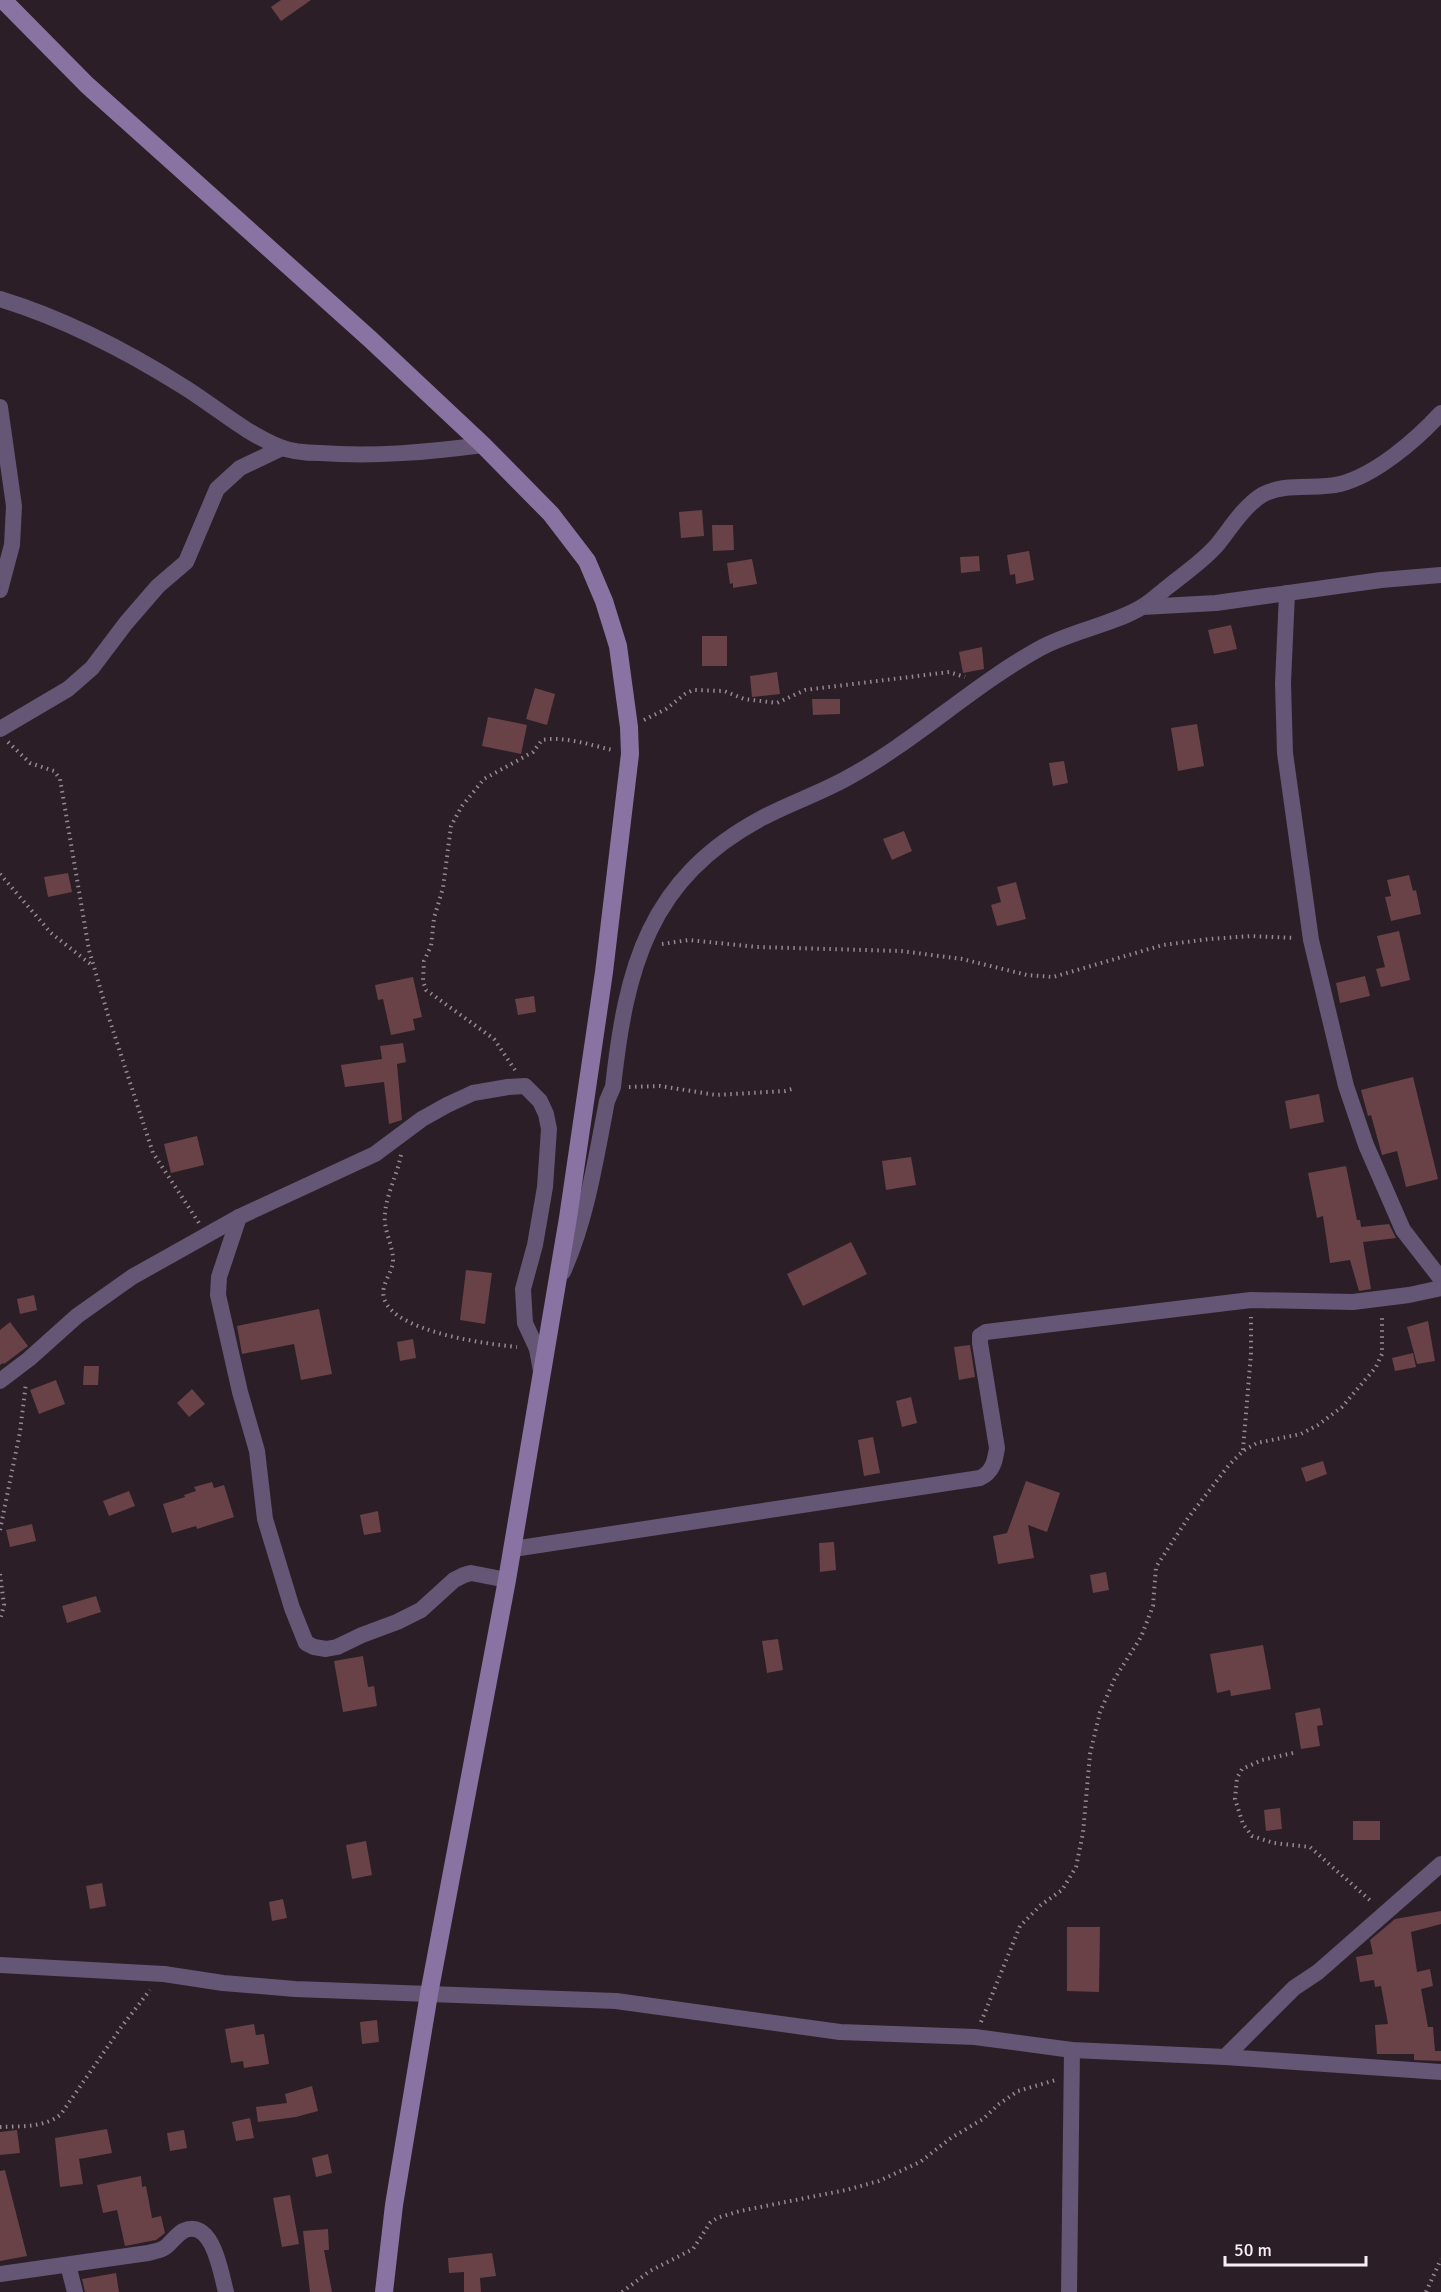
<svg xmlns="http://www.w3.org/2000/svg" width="1441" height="2292" font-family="Signika,sans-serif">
	<rect width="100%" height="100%" fill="#2b1e27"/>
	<!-- building -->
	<g fill="#684247">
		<polygon points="281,0 311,0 281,21 271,7"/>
		<polygon points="702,510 704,536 681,538 679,512"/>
		<polygon points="712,525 733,525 734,550 713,551"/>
		<polygon points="1029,551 1034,580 1016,584 1015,574 1010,575 1007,555"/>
		<polygon points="979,556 980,571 961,573 960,557"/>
		<polygon points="752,559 757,584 733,588 733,583 730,584 727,563"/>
		<polygon points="1231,625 1237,649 1214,654 1208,630"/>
		<rect x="702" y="636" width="25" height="30"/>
		<polygon points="982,647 984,669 963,673 959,652"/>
		<polygon points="777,672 780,694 752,697 750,676"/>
		<polygon points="535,688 555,694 547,725 526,719"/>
		<polygon points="812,699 840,699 840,714 813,715"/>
		<polygon points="488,717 527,725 521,754 482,746"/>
		<polygon points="1197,724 1204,766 1178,771 1171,728"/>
		<polygon points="1064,761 1068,783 1053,786 1049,763"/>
		<polygon points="904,831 912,851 892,860 883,839"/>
		<polygon points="68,873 72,892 48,897 44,877"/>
		<polygon points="1409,875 1413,891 1416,890 1421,914 1391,921 1385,897 1391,896 1387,880"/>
		<polygon points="1016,882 1026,919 997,926 991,905 1001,902 997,887"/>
		<polygon points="1399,931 1410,980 1381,987 1376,969 1385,967 1377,936"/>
		<polygon points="1365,976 1370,996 1340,1003 1336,983"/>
		<polygon points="413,977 422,1017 413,1019 415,1030 391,1035 383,999 378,1000 375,985"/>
		<polygon points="534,996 536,1012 518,1015 515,999"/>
		<polygon points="403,1043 406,1062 397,1064 402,1120 389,1124 384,1082 345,1087 341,1065 382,1059 380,1046"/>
		<polygon points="1413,1077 1438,1179 1406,1187 1397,1151 1382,1155 1371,1115 1368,1116 1361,1090"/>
		<polygon points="1319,1094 1324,1122 1290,1129 1285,1101"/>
		<polygon points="197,1136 204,1165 171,1173 164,1144"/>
		<polygon points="911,1157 916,1185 886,1190 882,1161"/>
		<polygon points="1346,1166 1357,1220 1360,1220 1361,1227 1389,1224 1396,1238 1363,1242 1371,1289 1359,1291 1350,1260 1330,1263 1323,1216 1317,1218 1308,1173"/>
		<polygon points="851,1242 867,1274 803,1306 787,1274"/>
		<polygon points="466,1270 492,1273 485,1324 460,1320"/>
		<polygon points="34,1295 37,1310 20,1314 17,1299"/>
		<polygon points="319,1309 332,1374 301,1380 294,1344 242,1354 237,1326"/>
		<polygon points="1428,1321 1435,1361 1417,1364 1407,1327"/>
		<polygon points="10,1322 28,1346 4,1364 3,1363 0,1365 0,1330"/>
		<polygon points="413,1339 416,1358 400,1361 397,1342"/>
		<polygon points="970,1345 975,1377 959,1380 954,1347"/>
		<polygon points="1413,1353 1416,1367 1395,1371 1392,1358"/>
		<polygon points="84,1366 99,1366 98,1385 83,1385"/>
		<polygon points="56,1380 65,1404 39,1414 30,1390"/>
		<polygon points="192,1389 205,1404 189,1417 177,1403"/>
		<polygon points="911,1397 917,1423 902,1427 896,1401"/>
		<polygon points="873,1437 880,1473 864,1476 858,1440"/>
		<polygon points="1323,1461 1327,1474 1306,1482 1301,1468"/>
		<polygon points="1026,1481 1060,1493 1047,1532 1028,1525 1034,1558 998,1564 993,1536 1007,1533"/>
		<polygon points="212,1482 214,1488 224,1485 234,1517 197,1529 196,1526 172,1533 163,1504 185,1497 184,1495 196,1491 194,1487"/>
		<polygon points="129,1491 135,1506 109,1516 103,1501"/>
		<polygon points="378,1511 381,1532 364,1535 360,1515"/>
		<polygon points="32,1524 36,1541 10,1547 6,1530"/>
		<polygon points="834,1542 836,1570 820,1572 819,1543"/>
		<polygon points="1106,1572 1109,1590 1093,1593 1090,1575"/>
		<polygon points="96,1596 101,1612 67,1623 62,1606"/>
		<polygon points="778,1639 783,1670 767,1673 762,1641"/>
		<polygon points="1263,1645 1271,1689 1231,1696 1230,1690 1217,1693 1210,1654"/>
		<polygon points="363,1656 368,1687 374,1686 377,1706 343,1712 334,1661"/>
		<polygon points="1320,1708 1323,1725 1317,1726 1320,1746 1301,1749 1295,1713"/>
		<polygon points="1280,1808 1282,1829 1266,1831 1264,1810"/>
		<rect x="1353" y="1821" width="27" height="19"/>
		<polygon points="366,1841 372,1875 352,1879 346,1845"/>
		<polygon points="102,1883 106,1906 90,1909 86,1886"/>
		<polygon points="283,1899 287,1918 272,1921 269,1902"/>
		<polygon points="1441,1911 1441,1924 1411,1932 1417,1972 1430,1969 1433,1986 1421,1989 1428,2027 1433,2027 1435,2051 1441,2051 1441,2061 1414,2060 1414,2054 1377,2054 1375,2025 1388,2024 1381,1986 1375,1987 1374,1980 1360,1982 1356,1957 1373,1954 1370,1940 1395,1919"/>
		<polygon points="1067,1927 1100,1927 1099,1992 1067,1991"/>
		<polygon points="377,2020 379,2042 362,2044 360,2022"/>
		<polygon points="254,2024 256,2035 264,2034 269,2064 244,2068 243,2061 231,2063 225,2029"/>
		<polygon points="312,2086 318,2111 296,2117 258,2122 256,2107 287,2103 285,2094"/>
		<polygon points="250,2118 254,2138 236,2141 232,2122"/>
		<polygon points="107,2129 112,2153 79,2159 83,2184 60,2187 55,2138"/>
		<polygon points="17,2130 20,2153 0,2155 0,2132"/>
		<polygon points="184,2130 187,2148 170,2151 167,2133"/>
		<polygon points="328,2154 332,2173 316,2177 312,2158"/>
		<polygon points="5,2170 27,2256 0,2261 0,2171"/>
		<polygon points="141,2176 142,2187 146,2186 152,2218 161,2216 165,2233 156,2240 125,2246 117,2210 103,2213 97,2185"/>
		<polygon points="290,2195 299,2244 282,2247 273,2198"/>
		<polygon points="328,2229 329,2250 324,2250 332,2292 310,2292 303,2231"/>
		<polygon points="492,2253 496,2276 480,2278 481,2292 464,2292 464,2272 449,2273 448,2258"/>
		<polygon points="116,2273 119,2292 85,2292 82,2279"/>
	</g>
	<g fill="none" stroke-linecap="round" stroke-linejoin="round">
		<!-- path -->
		<g stroke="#958a91" stroke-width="4" stroke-dasharray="1.5 4.5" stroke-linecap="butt">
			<polyline points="644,720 666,709 685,694 693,690 724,691 744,699 777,703 805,690 949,672 965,677"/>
			<polyline points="8,742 30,763 54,771 60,779 89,950 108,1015 153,1153 199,1223"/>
			<polyline points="0,874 51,933 93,966"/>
			<polyline points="662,944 689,940 757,947 901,951 962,959 1027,975 1053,977 1163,945 1210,939 1251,936 1294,938"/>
			<path d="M515 1070 494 1039 426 990 423 981 424 961 431 946 434 918 443 888 451 826 462 806 484 779 533 752 542 740C564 736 591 745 612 750"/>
			<polyline points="629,1087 660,1086 716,1095 785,1091 795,1088"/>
			<path d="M401 1155C397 1175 387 1193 385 1213 383 1229 392 1243 393 1258 394 1272 380 1284 384 1298 393 1332 487 1344 517 1347"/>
			<polyline points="1243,1450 1251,1353 1251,1317"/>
			<polyline points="0,1530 20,1432 26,1383"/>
			<polyline points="0,1574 4,1605 0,1620"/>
			<polyline points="1293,1753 1262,1760 1242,1769 1237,1778 1235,1799 1243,1824 1252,1836 1274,1843 1310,1847 1373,1903"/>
			<polyline points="981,2022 1020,1926 1041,1905 1062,1890 1076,1867 1083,1833 1090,1754 1100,1712 1115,1678 1141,1637 1153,1606 1156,1567 1188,1518 1229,1465 1243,1451 1257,1443 1301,1434 1318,1425 1342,1407 1376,1367 1382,1354 1382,1316"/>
			<path d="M0 2127C20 2126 45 2128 61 2114L122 2026 150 1990"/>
			<polyline points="622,2292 650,2271 693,2249 710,2223 717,2218 740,2211 846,2190 879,2181 920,2162 951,2138 983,2119 999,2104 1018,2091 1056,2080"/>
			<polyline points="1426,2292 1441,2259"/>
		</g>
		<!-- street -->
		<g stroke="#645674" stroke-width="16">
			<path d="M0 299C65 319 127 351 184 387 216 407 245 433 280 447 292 452 308 453 320 453 375 457 429 452 483 445"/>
			<polyline points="0,407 14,506 12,545 0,590"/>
			<polyline points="1287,593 1283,683 1285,753 1311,940 1346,1086 1366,1145 1403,1230 1441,1279"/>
			<polyline points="1142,607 1216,603 1381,580 1441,575"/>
			<polyline points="0,729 68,689 92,668 126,623 158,586 186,562 217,489 240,468 282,448"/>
			<polyline points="239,1217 219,1277 218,1295 240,1392 257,1451 265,1519 292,1608 306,1643 314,1647 326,1649 337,1647 362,1635 397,1622 421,1610 454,1580 464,1575 471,1573 507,1580"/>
			<path d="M563 1272C587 1218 596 1158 607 1101L613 1087C626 968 648 879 762 818 790 803 821 793 849 777 915 741 971 687 1037 650 1070 631 1110 626 1142 607 1152 601 1160 593 1169 586 1185 573 1203 561 1217 545 1230 529 1243 507 1262 495 1285 482 1316 490 1340 484 1376 475 1417 439 1441 413"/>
			<polyline points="0,1381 29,1359 77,1316 132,1277 239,1217 375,1154 422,1119 447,1105 473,1093 508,1087 525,1086 540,1101 546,1114 549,1129 545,1187 535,1245 523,1289 525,1323 537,1349 541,1371"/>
			<path d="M513 1549 980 1478C993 1472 995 1461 997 1448L980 1343V1336L986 1332 1251 1300 1353 1302 1409 1295 1441 1288"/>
			<polyline points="0,1965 164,1974 223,1983 295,1989 616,2001 840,2032 975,2037 1072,2050 1225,2057 1441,2072"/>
			<polyline points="1225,2057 1294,1988 1318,1972 1441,1864"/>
			<polyline points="68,2265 75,2292"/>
			<path d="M0 2274 148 2253C156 2251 164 2250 169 2244 174 2239 177 2235 183 2231 213 2217 221 2274 226 2292"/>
			<polyline points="1069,2292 1072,2050"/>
		</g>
		<!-- secondary -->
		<polyline stroke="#8973a3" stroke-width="18" points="3,0 87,85 370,339 483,445 551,514 587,561 604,601 618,646 629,727 630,754 604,972 568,1218 507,1580 429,1994 394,2205 384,2292"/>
	</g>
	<!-- scale -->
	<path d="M1225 2256v9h141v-9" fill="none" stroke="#f8eff5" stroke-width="3"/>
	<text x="1234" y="2256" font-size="18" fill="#f8eff5" stroke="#2b1e27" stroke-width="4.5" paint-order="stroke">50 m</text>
</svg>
